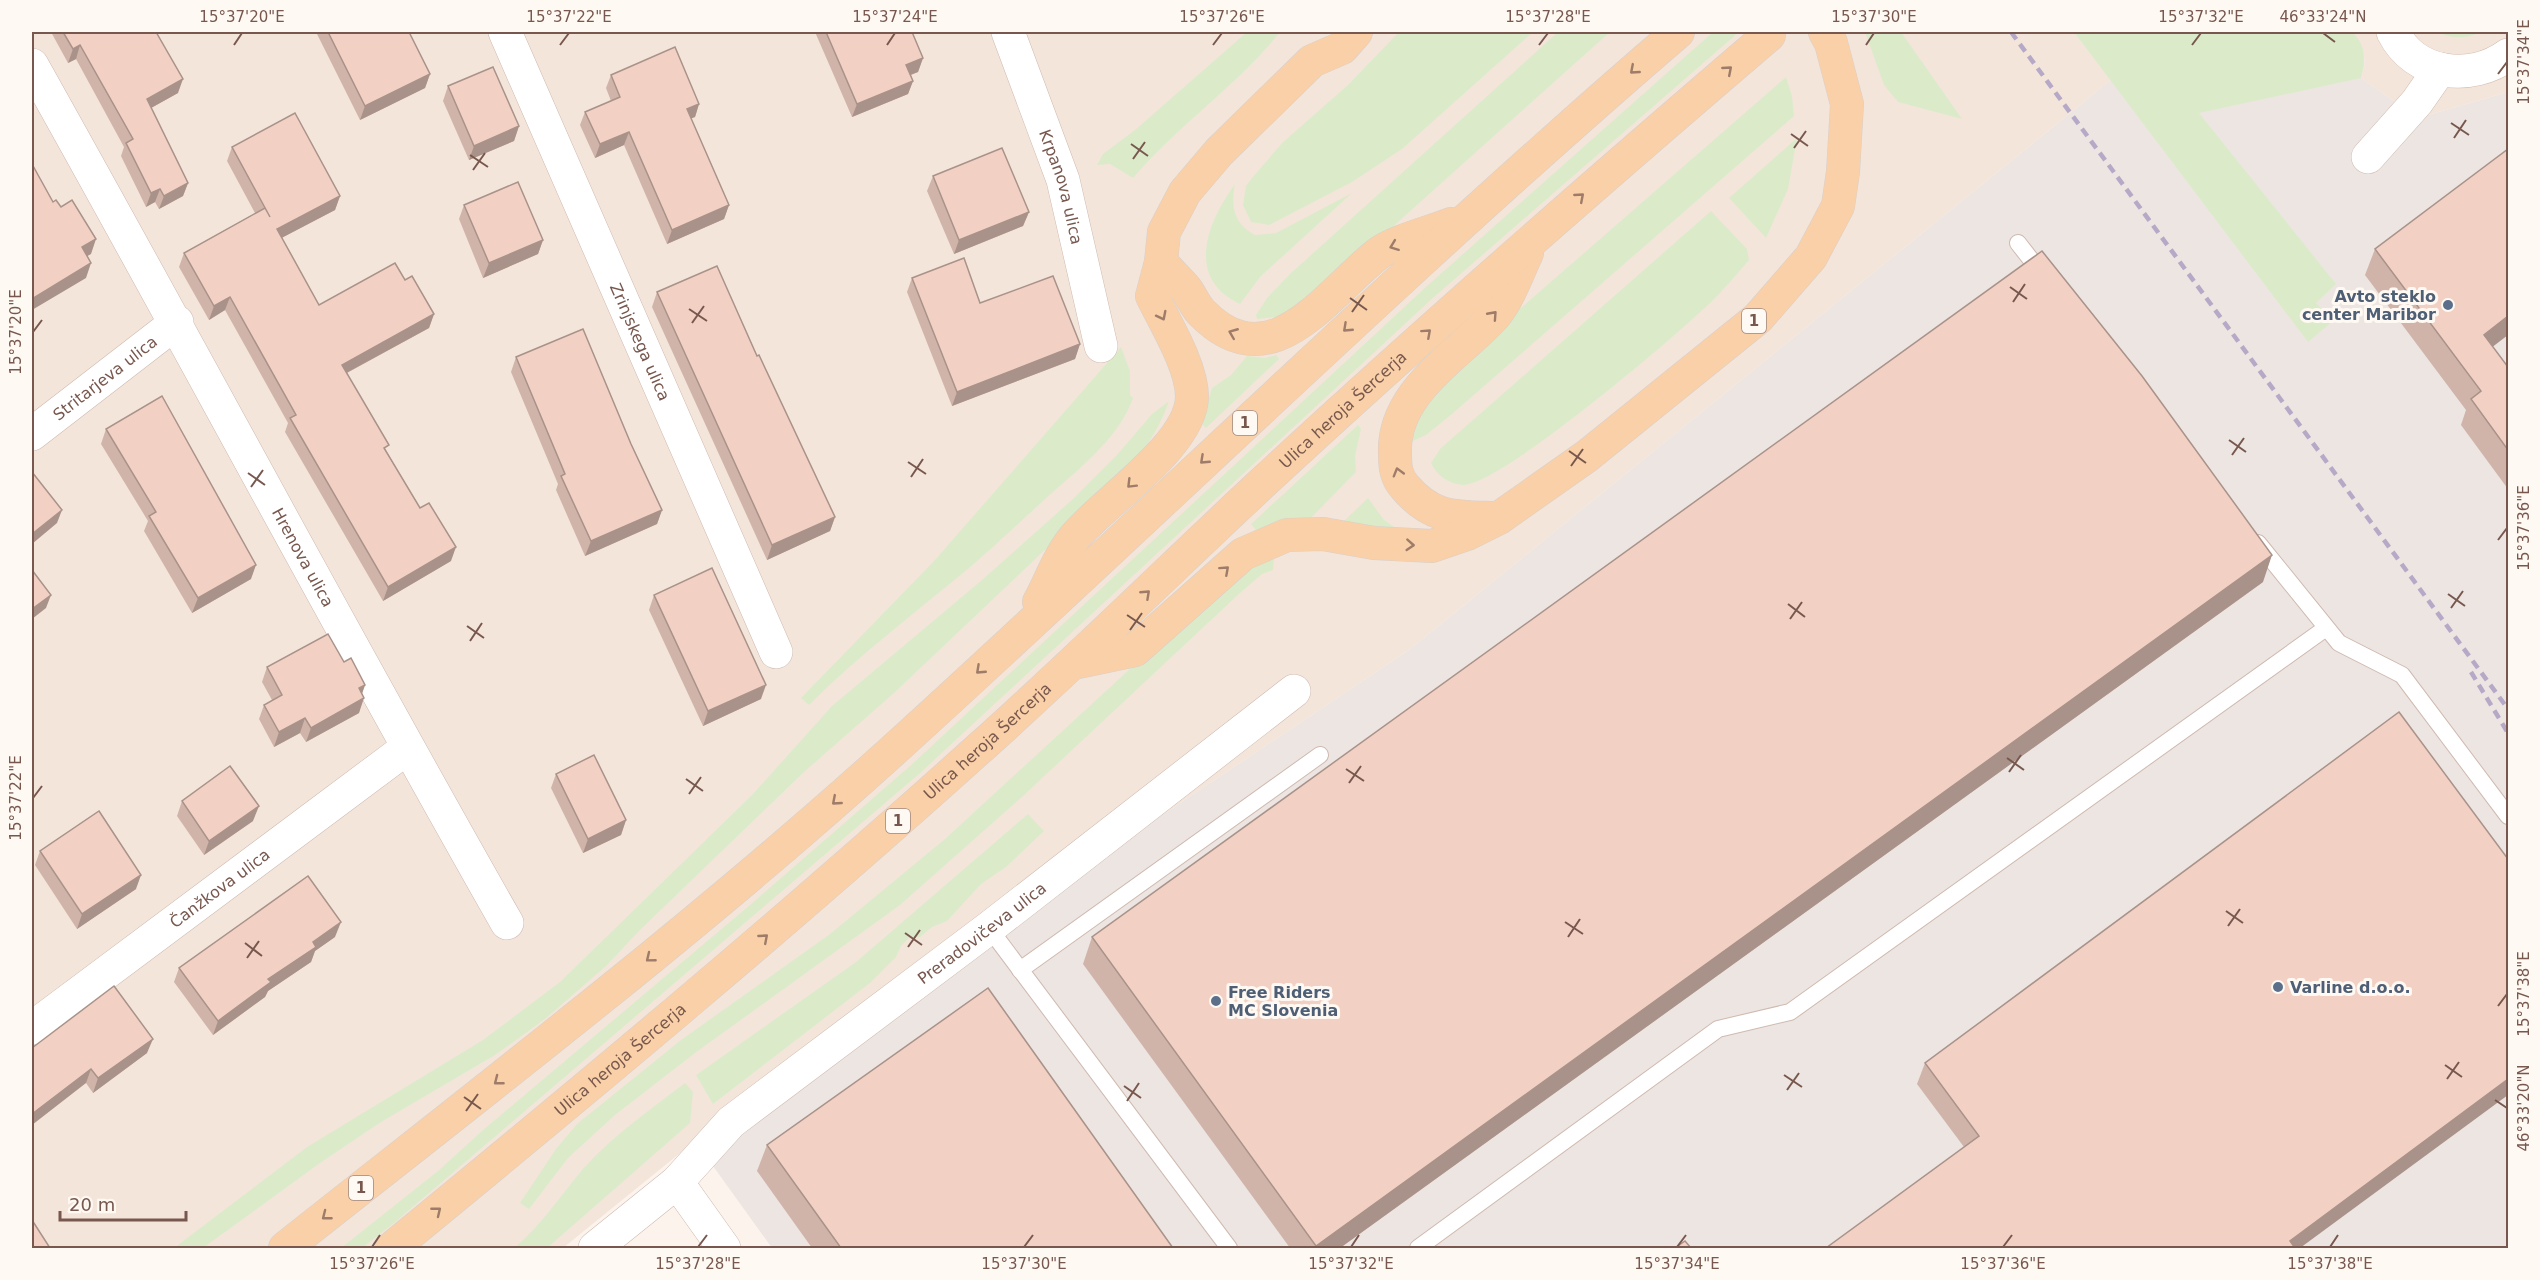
<svg xmlns="http://www.w3.org/2000/svg" width="2540" height="1280" font-family="'DejaVu Sans',sans-serif">
	<rect width="100%" height="100%" fill="#fcf4ec"/>
	<!-- residential -->
	<g fill="#f4e5da">
		<polygon points="32,32 2170,32 1409,650 833,1035 695,1141 563,1248 32,1248"/>
		<polygon points="2352,32 2508,32 2508,92 2418,118 2361,78 2365,63 2363,51"/>
	</g>
	<!-- industrial -->
	<polygon fill="#ede5e1" points="2170,32 2352,32 2363,51 2365,63 2361,78 2418,118 2508,92 2508,1248 772,1248 695,1141 833,1035 1409,650"/>
	<!-- green -->
	<g fill="#dbebca">
		<path d="M1247 32H1280C1237 86 1178 125 1133 178L1110 164 1097 165 1103 154 1135 130Z"/>
		<polygon points="1399,32 1533,32 1402,149 1352,182 1269,225 1251,222 1243,205 1246,186 1252,178 1282,143 1348,85"/>
		<polygon points="1558,32 1610,32 1340,274 1285,316 1257,319 1256,315 1267,298 1290,274"/>
		<polygon points="1713,32 1739,32 1434,297 919,774 394,1223 362,1248 341,1248 438,1171 483,1130 750,905 910,766 1427,286"/>
		<polygon points="1865,32 1901,32 1962,119 1898,102 1884,85"/>
		<path d="M2074 32H2352C2366 44 2366 61 2361 78L2199 113 2336 284 2316 303 2333 321 2308 342Z"/>
		<path d="M2437 32H2481C2466 39 2452 39 2437 32Z"/>
		<polygon points="1786,77 1792,96 1794,116 1452,414 1426,435 1406,444 1422,405 1498,328"/>
		<polygon points="1797,138 1788,189 1766,238 1729,198"/>
		<path d="M1235 184C1231 207 1233 223 1255 235L1276 233 1352 193 1260 277 1240 304C1184 278 1208 221 1235 184Z"/>
		<path d="M1711 211 1747 249 1749 260C1736 275 1723 291 1709 304 1676 336 1500 486 1463 485 1449 484 1437 476 1431 463L1441 448Z"/>
		<path d="M1121 347 1130 371V395L1133 398C1119 439 1075 472 1044 500 1019 523 995 546 969 568 915 613 859 655 809 705L801 698 935 560Z"/>
		<polygon points="1276,355 1279,359 1206,428 1201,423 1212,388 1231,375 1247,356 1265,358"/>
		<path d="M1169 401C1156 439 1133 465 1105 493L894 693 804 772 640 930 606 966 545 1019 495 1055 381 1122 320 1163 203 1248H174L307 1147 483 1040 560 982 752 795 832 706 982 580 1074 498 1117 455 1152 414Z"/>
		<polygon points="1358,425 1361,429 1355,456 1356,472 1306,523 1283,521 1256,530 1251,524"/>
		<polygon points="1368,498 1384,520 1401,532 1340,525"/>
		<polygon points="1274,558 1273,570 1262,574 1240,593 1023,796 900,905 695,1053 615,1115 568,1158 529,1209 520,1203 556,1149 577,1124 681,1040 830,934 945,839 1231,576"/>
		<polygon points="1028,814 1044,831 1006,867 981,884 947,921 932,927 920,937 909,938 901,946 896,957 870,983 713,1104 696,1075 856,962"/>
		<path d="M685 1083 693 1092 690 1123 547 1248H514C541 1226 560 1196 583 1169 612 1136 650 1110 685 1083Z"/>
	</g>
	<g fill="none" stroke-linecap="round" stroke-linejoin="round">
		<!-- lane casing -->
		<g stroke="#cfbab0" stroke-width="18">
			<g id="lane">
				<polyline points="2018,243 2043,275"/>
				<polyline points="2258,543 2339,643 2402,675 2508,816"/>
				<polyline points="989,928 1229,1248"/>
				<polyline points="1020,970 1320,755"/>
				<polyline points="1418,1248 1718,1029 1790,1012 2326,628"/>
			</g>
		</g>
		<!-- street casing -->
		<g stroke="#cfbab0" stroke-width="34">
			<g id="street">
				<path id="s1" d="M505 32 776 652"/>
				<path id="s2" d="M1008 32 1063 180 1101 346"/>
				<path id="s3" d="M32 65C192 350 345 639 507 923"/>
				<polyline points="2368,157 2417,102 2440,69"/>
				<path id="s4" d="M32 434 177 322"/>
				<path id="s5" d="M32 1028 407 748"/>
				<polyline points="677,1182 724,1248"/>
				<path id="s6" d="M595 1248 677 1182 731 1122 989 928 1294 691"/>
			</g>
		</g>
		<!-- secondary casing -->
		<g stroke="#d5bdb1" stroke-width="34">
			<path id="secondary" d="M2393 32C2415 76 2471 82 2508 55"/>
		</g>
		<!-- primary casing -->
		<g stroke="#d9d0cd" stroke-width="34">
			<g id="primary">
				<path d="M1161 262C1169 271 1178 280 1186 289 1191 296 1195 305 1201 312 1271 384 1326 294 1379 253 1395 241 1431 232 1451 224"/>
				<path d="M1491 518C1454 517 1431 518 1405 487 1396 477 1395 467 1395 454 1392 391 1459 356 1496 314 1509 298 1518 272 1527 253"/>
				<path d="M1039 602C1050 582 1059 556 1074 538 1103 502 1191 446 1192 397 1192 366 1165 323 1152 296L1161 262 1164 232 1185 192 1219 152 1312 61 1342 48 1356 32"/>
				<polyline points="1073,663 1135,650 1243,554 1287,535 1323,534 1374,543 1432,546 1467,534 1499,518 1587,456 1758,318 1811,257 1838,206 1843,172 1847,104 1831,43 1825,32"/>
				<path d="M285 1248C496 1081 711 917 910 735 1167 501 1415 258 1678 32"/>
				<path id="s7" d="M392 1248C592 1084 790 919 982 746 1076 662 1166 573 1258 487 1425 332 1596 183 1769 35"/>
			</g>
		</g>
		<!-- lane -->
		<use href="#lane" stroke="#fff" stroke-width="16"/>
		<!-- street -->
		<use href="#street" stroke="#fff" stroke-width="33"/>
		<!-- secondary -->
		<use href="#secondary" stroke="#fff" stroke-width="33"/>
		<!-- primary -->
		<use href="#primary" stroke="#f9d0a7" stroke-width="33"/>
		<!-- rail -->
		<g stroke="#b6a9c8" stroke-width="4.5" stroke-dasharray="9 6" stroke-linecap="butt">
			<polyline points="2011,32 2508,709"/>
			<polyline points="2471,672 2508,733"/>
		</g>
	</g>
	<!-- wall -->
	<g fill="#d0b4a9">
		<polygon points="51,32 156,32 178,93 151,108 188,183 183,196 159,209 155,202 146,207 121,156 124,147 76,59 68,63"/>
		<polygon points="316,32 409,32 430,74 425,88 360,120"/>
		<polygon points="815,32 912,32 923,58 918,72 911,75 913,81 908,94 852,117"/>
		<polygon points="611,75 699,104 695,117 691,118 729,205 724,219 667,244 624,145 595,158 580,125 585,112 611,101 606,88"/>
		<polygon points="448,86 519,126 514,141 469,160 443,101"/>
		<polygon points="232,147 340,196 335,210 281,238 319,305 405,280 434,314 429,328 347,373 387,452 451,561 383,601 285,432 288,423 225,310 209,320 179,267 184,253 255,213 227,161"/>
		<polygon points="933,176 1029,212 1023,226 954,254 927,191"/>
		<polygon points="464,205 543,240 538,254 483,278 459,219"/>
		<polygon points="2375,249 2493,347 2508,367 2508,489 2461,425 2466,410 2365,275"/>
		<polygon points="912,278 980,303 1080,344 1075,359 952,406 907,292"/>
		<polygon points="657,292 757,356 835,517 830,531 767,560 652,307"/>
		<polygon points="516,357 631,444 662,510 657,524 585,556 556,490 558,484 511,372"/>
		<polygon points="106,429 251,579 192,613 144,531 148,521 101,444"/>
		<polygon points="2263,582 1340,1248 1290,1248 1083,964 1092,937"/>
		<polygon points="654,595 761,699 703,726 649,610"/>
		<polygon points="344,662 365,685 362,694 359,713 306,742 300,733 274,747 259,719 264,705 272,700 262,682 267,667"/>
		<polygon points="556,774 626,820 621,835 583,853 551,788"/>
		<polygon points="182,801 253,821 204,855 177,816"/>
		<polygon points="40,851 136,889 77,929 35,865"/>
		<polygon points="335,937 315,951 311,962 268,991 265,997 213,1035 174,982 179,968"/>
		<polygon points="32,1048 147,1053 93,1093 86,1083"/>
		<polygon points="1925,1063 2300,1248 1964,1147 1917,1084"/>
		<polygon points="767,1145 1173,1248 812,1248 757,1171"/>
	</g>
	<!-- shaded-wall -->
	<g fill="#a99289">
		<polygon points="80,45 76,59 68,63 73,49"/>
		<polygon points="923,58 918,72 902,78 906,65"/>
		<polygon points="430,74 425,88 360,120 365,106"/>
		<polygon points="183,79 178,93 142,113 147,99"/>
		<polygon points="913,81 908,94 852,117 857,104"/>
		<polygon points="699,104 695,117 682,122 687,109"/>
		<polygon points="519,126 514,141 469,160 474,146"/>
		<polygon points="629,132 624,145 595,158 600,144"/>
		<polygon points="188,183 183,196 159,209 164,196"/>
		<polygon points="160,189 155,202 146,207 151,193"/>
		<polygon points="340,196 335,210 272,243 277,229"/>
		<polygon points="729,205 724,219 667,244 672,230"/>
		<polygon points="1029,212 1023,226 954,254 959,240"/>
		<polygon points="96,239 91,254 77,262 82,247"/>
		<polygon points="543,240 538,254 483,278 489,263"/>
		<polygon points="91,263 86,278 32,310 32,299"/>
		<polygon points="230,297 225,310 209,320 214,306"/>
		<polygon points="434,314 429,328 337,378 342,365"/>
		<polygon points="2508,316 2508,335 2474,361 2484,335"/>
		<polygon points="1080,344 1075,359 952,406 957,392"/>
		<polygon points="62,510 57,523 32,544 32,534"/>
		<polygon points="662,510 657,524 585,556 591,541"/>
		<polygon points="835,517 830,531 767,560 772,545"/>
		<polygon points="456,547 451,561 383,601 388,587"/>
		<polygon points="2272,555 2263,582 1340,1248 1315,1248 1316,1246"/>
		<polygon points="256,565 251,579 192,613 198,598"/>
		<polygon points="51,595 46,608 32,619 32,609"/>
		<polygon points="365,685 360,699 359,688"/>
		<polygon points="766,685 761,699 703,726 708,711"/>
		<polygon points="364,698 359,713 306,742 311,728"/>
		<polygon points="305,718 300,733 274,747 279,732"/>
		<polygon points="259,806 253,821 204,855 209,841"/>
		<polygon points="626,820 621,835 583,853 588,839"/>
		<polygon points="141,875 136,889 77,929 82,914"/>
		<polygon points="341,922 335,937 315,951 311,962 268,991 265,997 213,1035 218,1021 313,942"/>
		<polygon points="153,1039 147,1053 93,1093 98,1078"/>
		<polygon points="91,1069 86,1083 32,1125 32,1114"/>
		<polygon points="2508,1079 2508,1095 2300,1248 2287,1248 2290,1241"/>
	</g>
	<!-- building -->
	<g fill="#f2d1c4" stroke="#a99289" stroke-width="1.5">
		<polygon points="63,32 156,32 183,79 147,99 188,183 164,196 160,189 151,193 126,143 133,139 80,45 73,49"/>
		<polygon points="328,32 409,32 430,74 365,106"/>
		<polygon points="826,32 912,32 923,58 906,65 913,81 857,104"/>
		<polygon points="675,47 699,104 687,109 729,205 672,230 629,132 600,144 585,112 620,97 611,75"/>
		<polygon points="493,67 519,126 474,146 448,86"/>
		<polygon points="295,113 340,196 277,229 319,305 395,263 405,280 412,276 434,314 342,365 389,445 384,448 420,508 429,503 456,547 388,587 290,418 296,415 230,297 214,306 184,253 265,208 270,217 232,147"/>
		<polygon points="1002,148 1029,212 959,240 933,176"/>
		<polygon points="2508,149 2508,316 2484,335 2508,367 2508,450 2471,399 2481,391 2375,249"/>
		<polygon points="32,164 53,202 56,200 61,207 72,200 96,239 82,247 91,263 32,299"/>
		<polygon points="518,182 543,240 489,263 464,205"/>
		<polygon points="2042,251 2142,376 2272,555 1316,1246 1092,937"/>
		<polygon points="964,258 980,303 1053,276 1080,344 957,392 912,278"/>
		<polygon points="717,266 757,356 759,355 835,517 772,545 657,292"/>
		<polygon points="583,329 631,444 662,510 591,541 561,476 565,474 516,357"/>
		<polygon points="162,396 256,565 198,598 149,516 156,512 106,429"/>
		<polygon points="32,472 62,510 32,534"/>
		<polygon points="712,568 766,685 708,711 654,595"/>
		<polygon points="32,570 51,595 32,609"/>
		<polygon points="328,634 344,662 351,658 365,685 359,688 364,698 311,728 305,718 279,732 264,705 282,695 267,667"/>
		<polygon points="2399,712 2508,859 2508,1079 2290,1241 2295,1248 1826,1248 1979,1136 1925,1063"/>
		<polygon points="594,755 626,820 588,839 556,774"/>
		<polygon points="230,766 259,806 209,841 182,801"/>
		<polygon points="99,811 141,875 82,914 40,851"/>
		<polygon points="308,876 341,922 313,942 316,947 268,979 271,982 218,1021 179,968"/>
		<polygon points="114,986 153,1039 98,1078 91,1069 32,1114 32,1048"/>
		<polygon points="988,988 1173,1248 841,1248 767,1145"/>
		<polygon points="32,1220 50,1248 32,1248"/>
		<polygon points="1685,1241 1691,1248 1675,1248"/>
	</g>
	<!-- one-way arrows -->
	<defs><path id="oneway-chevron" d="M-2-3.5L2.5 0L-2 3.5" fill="none" stroke-width="1.6" stroke-linecap="round" stroke-linejoin="round" transform="scale(1.5)"/></defs>
	<g stroke="#9f7c69">
		<use href="#oneway-chevron" transform="translate(1634 70) rotate(139)"/>
		<use href="#oneway-chevron" transform="translate(1728 70) rotate(-41)"/>
		<use href="#oneway-chevron" transform="translate(1580 197) rotate(-41)"/>
		<use href="#oneway-chevron" transform="translate(1394 246) rotate(159)"/>
		<use href="#oneway-chevron" transform="translate(1493 315) rotate(-48)"/>
		<use href="#oneway-chevron" transform="translate(1162 316) rotate(63)"/>
		<use href="#oneway-chevron" transform="translate(1347 328) rotate(137)"/>
		<use href="#oneway-chevron" transform="translate(1233 333) rotate(-158)"/>
		<use href="#oneway-chevron" transform="translate(1427 333) rotate(-42)"/>
		<use href="#oneway-chevron" transform="translate(1204 460) rotate(137)"/>
		<use href="#oneway-chevron" transform="translate(1398 472) rotate(-106)"/>
		<use href="#oneway-chevron" transform="translate(1131 484) rotate(135)"/>
		<use href="#oneway-chevron" transform="translate(1410 545) rotate(4)"/>
		<use href="#oneway-chevron" transform="translate(1225 570) rotate(-42)"/>
		<use href="#oneway-chevron" transform="translate(1146 594) rotate(-43)"/>
		<use href="#oneway-chevron" transform="translate(980 670) rotate(137)"/>
		<use href="#oneway-chevron" transform="translate(836 801) rotate(139)"/>
		<use href="#oneway-chevron" transform="translate(764 938) rotate(-41)"/>
		<use href="#oneway-chevron" transform="translate(650 958) rotate(141)"/>
		<use href="#oneway-chevron" transform="translate(498 1081) rotate(142)"/>
		<use href="#oneway-chevron" transform="translate(437 1211) rotate(-39)"/>
		<use href="#oneway-chevron" transform="translate(326 1216) rotate(142)"/>
	</g>
	<!-- ticks -->
	<path fill="none" stroke="#78584e" stroke-width="2" d="M2323 33 2335 42M234 45 242 33M560 45 569 33M887 45 895 33M1213 45 1222 33M1539 45 1548 33M1866 45 1874 33M2192 45 2201 33M2498 74 2507 62M2451 123 2469 135M1791 134 1808 146M2454 138 2466 120M1131 144 1148 156M1794 148 1806 131M470 155 488 167M1133 159 1145 142M473 170 485 153M2010 287 2027 299M1350 298 1367 310M2013 302 2025 284M689 309 707 321M1352 312 1364 295M692 323 704 306M33 332 42 320M2229 440 2246 452M1569 451 1586 463M2232 455 2244 438M908 462 926 474M1571 466 1583 449M248 473 265 485M911 477 923 459M251 487 263 470M2498 540 2507 528M2448 594 2465 606M1788 604 1805 617M2451 608 2463 591M1127 615 1145 627M1790 619 1802 602M467 626 484 638M1130 630 1142 613M470 641 482 623M2007 758 2024 770M1346 769 1364 781M2009 772 2021 755M686 779 703 791M1349 783 1361 766M689 794 701 777M33 798 42 786M2226 911 2243 923M1565 922 1583 934M2228 926 2240 909M905 933 922 945M1568 937 1580 919M245 943 262 956M908 947 920 930M247 958 259 941M2498 1006 2507 994M2445 1065 2462 1077M1784 1075 1802 1087M2447 1079 2459 1062M1124 1086 1141 1098M1787 1090 1799 1073M464 1097 481 1109M2495 1100 2507 1108M1127 1101 1139 1083M466 1111 478 1094M372 1247 380 1235M698 1247 707 1235M1024 1247 1033 1235M1351 1247 1359 1235M1677 1247 1686 1235M2003 1247 2012 1235M2330 1247 2338 1235"/>
	<!-- markers -->
	<g fill="#5c6f8a" stroke="#fff9f3" stroke-width="2">
		<circle cx="2448" cy="305" r="6"/>
		<circle cx="2278" cy="987" r="6"/>
		<circle cx="1216" cy="1001" r="6"/>
	</g>
	<g text-anchor="middle" dominant-baseline="central" stroke-width="6" stroke-linejoin="round" paint-order="stroke">
		<!-- shield labels -->
		<g fill="#fff9f3" stroke="#a08880" stroke-width="1.5">
			<rect x="1742" y="309" width="24" height="24" rx="4.5"/>
			<rect x="1233" y="411" width="24" height="24" rx="4.5"/>
			<rect x="886" y="809" width="24" height="24" rx="4.5"/>
			<rect x="349" y="1176" width="24" height="24" rx="4.5"/>
		</g>
		<g font-size="15" font-weight="bold" fill="#78584e">
			<text x="1754" y="321">1</text>
			<text x="1245" y="423">1</text>
			<text x="898" y="821">1</text>
			<text x="361" y="1188">1</text>
		</g>
		<!-- street labels -->
		<g font-size="16" fill="#78584e" stroke="#fff9f3">
			<text stroke="none"><textPath href="#s2" startOffset="164">Krpanova ulica</textPath></text>
			<text stroke="none"><textPath href="#s1" startOffset="338">Zrinjskega ulica</textPath></text>
			<text stroke="none"><textPath href="#s4" startOffset="92">Stritarjeva ulica</textPath></text>
			<text stroke="none"><textPath href="#s7" startOffset="1268">Ulica heroja Šercerja</textPath></text>
			<text stroke="none"><textPath href="#s3" startOffset="562">Hrenova ulica</textPath></text>
			<text stroke="none"><textPath href="#s7" startOffset="782">Ulica heroja Šercerja</textPath></text>
			<text stroke="none"><textPath href="#s5" startOffset="234">Čanžkova ulica</textPath></text>
			<text stroke="none"><textPath href="#s6" startOffset="500">Preradovičeva ulica</textPath></text>
			<text stroke="none"><textPath href="#s7" startOffset="296">Ulica heroja Šercerja</textPath></text>
		</g>
		<!-- service labels -->
		<g font-size="16" font-weight="bold" fill="#4e5e75" stroke="#fff9f3" text-anchor="start">
			<text x="2436" y="296" text-anchor="end">Avto steklo<tspan x="2436" dy="18">center Maribor</tspan></text>
			<text x="2290" y="987">Varline d.o.o.</text>
			<text x="1228" y="992">Free Riders<tspan x="1228" dy="18">MC Slovenia</tspan></text>
		</g>
	</g>
	<!-- border -->
	<rect width="2540" height="1280" fill="none" stroke="#fff9f3" stroke-width="66"/>
	<!-- scale -->
	<path d="M60 1211v9h126v-9" fill="none" stroke="#78584e" stroke-width="3"/>
	<text x="69" y="1211" font-size="18" fill="#78584e" stroke="#fff9f3" stroke-width="4.5" paint-order="stroke">20 m</text>
	<rect x="33" y="33" width="2474" height="1214" fill="none" stroke="#78584e" stroke-width="2"/>
	<g font-size="15" text-anchor="middle" fill="#78584e">
		<text x="242" y="22">15°37'20"E</text>
		<text x="569" y="22">15°37'22"E</text>
		<text x="895" y="22">15°37'24"E</text>
		<text x="1222" y="22">15°37'26"E</text>
		<text x="1548" y="22">15°37'28"E</text>
		<text x="1874" y="22">15°37'30"E</text>
		<text x="2201" y="22">15°37'32"E</text>
		<text x="2323" y="22">46°33'24"N</text>
		<text transform="translate(2524 62) rotate(-90)" y="5">15°37'34"E</text>
		<text transform="translate(16 332) rotate(-90)" y="5">15°37'20"E</text>
		<text transform="translate(2524 528) rotate(-90)" y="5">15°37'36"E</text>
		<text transform="translate(16 798) rotate(-90)" y="5">15°37'22"E</text>
		<text transform="translate(2524 994) rotate(-90)" y="5">15°37'38"E</text>
		<text transform="translate(2524 1108) rotate(-90)" y="5">46°33'20"N</text>
		<text x="372" y="1269">15°37'26"E</text>
		<text x="698" y="1269">15°37'28"E</text>
		<text x="1024" y="1269">15°37'30"E</text>
		<text x="1351" y="1269">15°37'32"E</text>
		<text x="1677" y="1269">15°37'34"E</text>
		<text x="2003" y="1269">15°37'36"E</text>
		<text x="2330" y="1269">15°37'38"E</text>
	</g>
</svg>
